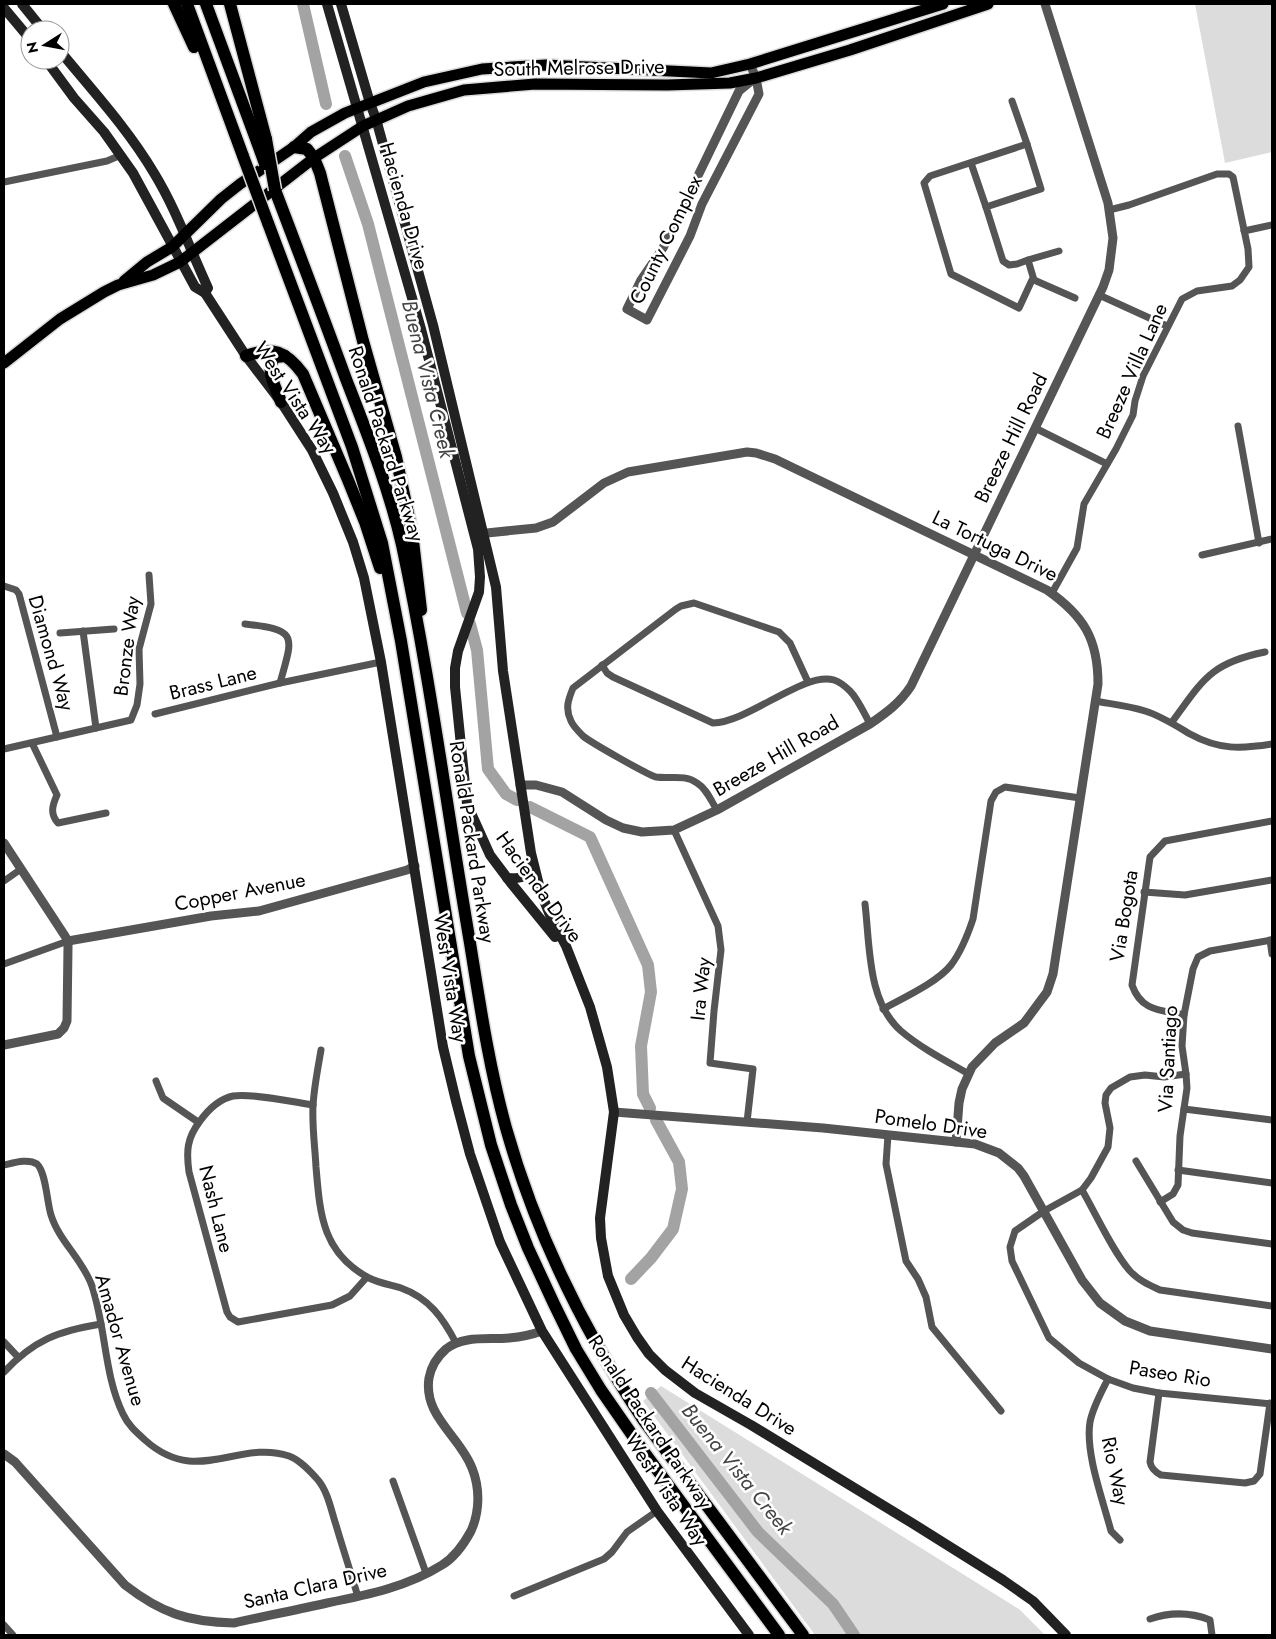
<svg xmlns="http://www.w3.org/2000/svg" width="1276" height="1639" font-family="Jost,sans-serif">
	<rect width="100%" height="100%" fill="#fff"/>
	<!-- green -->
	<g fill="#dcdcdc">
		<polygon points="1195,4 1272,4 1272,152 1225,163"/>
		<polygon points="661,1386 1019,1609 1045,1635 815,1635 643,1401"/>
	</g>
	<g fill="none" stroke-linecap="round" stroke-linejoin="round">
		<!-- river -->
		<g stroke="#a3a3a3" stroke-width="12">
			<polyline points="303,4 326,104"/>
			<polyline points="345,156 368,224 467,613"/>
			<polyline points="470,624 477,650 488,769 506,794 517,800"/>
			<polyline points="530,807 590,837 648,965 651,992 641,1046 643,1094 650,1108"/>
			<polyline points="631,1279 651,1258 673,1229 682,1189 679,1162 656,1120"/>
			<polyline points="651,1393 758,1532 833,1604 854,1635"/>
		</g>
		<!-- primary casing -->
		<g stroke="#dbdbdb" stroke-width="14">
			<g id="primary">
				<polyline points="124,281 147,262 172,247 221,199 240,184 294,147 311,132 345,113 424,82 482,69 546,65 711,73 750,64 943,4"/>
				<polyline points="4,363 60,319 104,292 118,285 153,275 180,262 314,158 363,126 408,106 464,90 535,84 667,85 730,83 756,78 850,50 988,4"/>
			</g>
		</g>
		<!-- motorway casing -->
		<g stroke="#dbdbdb" stroke-width="15">
			<g id="motorway">
				<polyline points="174,4 194,47"/>
				<polyline points="187,4 243,156"/>
				<polyline points="206,4 257,142"/>
				<polyline points="230,4 266,139"/>
				<polyline points="294,147 307,149 314,158 320,173 363,341 396,457 412,532 421,610"/>
				<path d="M275 190C299 253 323 316 346 379 367 433 389 488 402 545 430 676 447 810 470 943 480 1005 489 1067 506 1128 536 1234 583 1330 644 1421L803 1635"/>
				<polyline points="268,223 352,447 382,543 401,641 469,1056 491,1145 511,1205 528,1248 554,1304 576,1349 601,1390 644,1452 779,1635"/>
				<path d="M246 356C273 346 286 351 303 374L348 480 365 522 380 568"/>
				<path d="M281 402C277 390 263 367 276 357L285 356"/>
			</g>
		</g>
		<!-- minor -->
		<g stroke="#555" stroke-width="7">
			<polyline points="1012,101 1027,144"/>
			<polyline points="971,163 986,207"/>
			<polyline points="4,182 107,161 121,155"/>
			<polyline points="1244,231 1272,225"/>
			<polyline points="1059,251 1028,260 1034,280 1075,298"/>
			<polyline points="1028,260 1017,264 1009,265 1003,261 986,207 1041,189 1027,144 930,176 924,183 951,274 1019,308 1032,280 1034,280"/>
			<polyline points="1099,295 1167,326"/>
			<polyline points="1238,426 1259,543"/>
			<polyline points="1035,428 1107,464"/>
			<polyline points="1202,555 1272,539"/>
			<polyline points="4,586 16,590 19,594 57,737"/>
			<polyline points="1052,593 1077,548 1084,504 1116,449 1133,415 1135,401 1143,376 1182,299 1197,291 1232,286 1240,280 1249,267 1248,249 1233,177 1229,174 1217,174 1129,205 1109,210"/>
			<path d="M245 624C299 630 293 636 280 683"/>
			<polyline points="83,631 96,728"/>
			<polyline points="60,633 114,629"/>
			<path d="M602 665 607 673 613 677 713 723C749 722 804 671 834 680 840 682 846 687 850 691 858 699 864 713 870 724"/>
			<path d="M1095 701C1111 704 1129 706 1145 711 1161 716 1175 725 1190 734 1219 750 1241 749 1272 744"/>
			<polyline points="155,714 280,683 381,662"/>
			<path d="M1172 722C1203 680 1210 663 1265 652"/>
			<path d="M32 743 57 795C52 806 50 814 58 823L106 813"/>
			<polyline points="4,749 131,720 137,705 140,684 139,649 151,604 149,575"/>
			<path d="M717 810C711 801 707 789 697 783 685 774 670 779 656 777 648 775 590 742 583 736 579 732 573 726 571 721 565 709 568 700 573 688L676 609 681 606 694 603 779 632 790 643 808 682"/>
			<polyline points="674,830 718,926 721,950 714,1011 710,1063 753,1069 747,1122"/>
			<polyline points="4,881 21,869"/>
			<polyline points="1144,892 1185,895 1272,880"/>
			<path d="M865 904C870 945 867 1001 901 1031 921 1048 946 1061 969 1074"/>
			<polyline points="1270,940 1272,954"/>
			<polyline points="4,964 68,941"/>
			<path d="M883 1009C903 998 938 982 951 965 961 952 968 934 973 919L991 801 996 792 1005 787 1080 798"/>
			<path d="M1184 1015C1160 1010 1141 1011 1132 985L1150 857 1165 841 1272 821"/>
			<path d="M321 1050C318 1068 314 1087 313 1106 312 1127 315 1147 316 1167 320 1214 322 1253 369 1278 379 1283 391 1285 401 1288 429 1298 443 1318 456 1343"/>
			<polyline points="1186,1074 1164,1077 1145,1075 1130,1077 1111,1088 1106,1095 1105,1103 1110,1128 1108,1147 1091,1178 1082,1190 1044,1211 1015,1231 1010,1247 1012,1261 1049,1338 1079,1363 1108,1379 1133,1388 1159,1393 1272,1404"/>
			<polyline points="156,1081 163,1098 198,1122"/>
			<path d="M313 1105C293 1102 252 1093 233 1096 219 1099 208 1110 200 1121 187 1138 186 1151 189 1172L227 1312 230 1317 238 1322 332 1305 350 1296 367 1277"/>
			<polyline points="1184,1109 1272,1120"/>
			<polyline points="888,1135 886,1164 906,1261 918,1279 926,1297 932,1327 1001,1411"/>
			<polyline points="1136,1161 1173,1222 1183,1230 1192,1233 1272,1244"/>
			<path d="M4 1165C13 1163 28 1158 37 1164 46 1172 47 1203 51 1215 59 1241 83 1260 92 1286 106 1328 104 1375 123 1414 128 1425 136 1432 145 1440 197 1487 238 1439 289 1456 300 1460 310 1471 318 1480 328 1492 331 1510 336 1525 343 1549 351 1573 358 1597"/>
			<polyline points="1178,1170 1272,1183"/>
			<path d="M1082 1190C1096 1214 1113 1252 1130 1271 1138 1280 1149 1285 1160 1290L1272 1306"/>
			<polyline points="1160,1202 1173,1194 1178,1185 1180,1136 1187,1088 1186,1074 1182,1046 1184,1015 1193,969 1198,957 1210,951 1272,940"/>
			<polyline points="4,1342 18,1357"/>
			<path d="M4 1372C34 1340 58 1331 101 1324"/>
			<path d="M1108 1379C1101 1393 1093 1407 1090 1422 1085 1453 1103 1500 1111 1531L1120 1540"/>
			<path d="M1159 1393 1150 1462C1151 1468 1155 1472 1161 1475L1245 1483 1254 1481 1260 1474 1270 1403"/>
			<polyline points="393,1481 426,1573"/>
			<polyline points="514,1596 604,1559 612,1552 627,1532 657,1511"/>
			<path d="M1150 1619C1170 1612 1190 1612 1210 1620L1212 1635"/>
			<polyline points="4,1625 13,1635"/>
		</g>
		<!-- tertiary -->
		<g stroke="#555" stroke-width="9">
			<polyline points="750,64 756,78 759,94 702,204 690,236 647,320 627,309 641,280 663,248 739,91 755,78"/>
			<path d="M477 534 536 528 553 522 604 483 628 472 747 452 756 453 775 459 1047 590C1084 616 1098 639 1098 684L1053 974 1047 992 1024 1023 995 1043 972 1067 962 1089 959 1103 956 1142"/>
			<path d="M520 785H536L562 792 606 820 623 828 642 832 674 830 717 810 870 724C886 713 900 703 911 686L1103 287 1109 270 1113 238 1108 203 1045 4"/>
			<polyline points="4,843 65,936 68,941 68,947 67,1021 64,1028 58,1034 4,1045"/>
			<polyline points="68,941 211,916 259,911 407,870 415,866"/>
			<polyline points="614,1112 823,1128 975,1144 999,1153 1018,1168 1024,1176 1082,1280 1100,1303 1125,1321 1150,1331 1272,1349"/>
			<path d="M4 1454 15 1462 125 1585C161 1613 188 1622 234 1623 265 1616 296 1610 327 1603 367 1595 407 1587 442 1565 455 1557 464 1544 471 1531 480 1511 480 1488 472 1468 460 1436 423 1416 429 1378 431 1367 438 1356 446 1349 464 1335 488 1340 509 1338 520 1337 531 1335 542 1331"/>
		</g>
		<!-- secondary -->
		<g stroke="#222" stroke-width="10">
			<polyline points="22,4 43,30"/>
			<polyline points="327,4 421,329 478,549 480,577 479,592 458,651 455,668 455,687 467,804 490,855 511,883 555,937"/>
			<polyline points="341,4 370,103 376,119 433,325 496,587 503,671 531,853 541,893 552,920 566,946 590,1007 607,1067 614,1112 600,1218 601,1238 608,1276 624,1315 637,1337 649,1354 665,1370 695,1393 751,1425 912,1523 1003,1580 1033,1601 1066,1635"/>
			<polyline points="4,8 30,39"/>
			<path d="M60 51C92 90 128 129 154 173 176 209 190 249 208 288L205 293"/>
			<polyline points="46,60 74,98 104,132 133,173 195,287 205,293 246,356 281,402 312,450 333,493 353,542 364,578 381,662 443,1047 456,1101 470,1154 500,1242 542,1331 657,1511 749,1635"/>
			<path d="M507 878C521 879 529 877 533 863"/>
		</g>
		<!-- primary -->
		<use href="#primary" stroke="#000" stroke-width="11"/>
		<!-- motorway -->
		<use href="#motorway" stroke="#000" stroke-width="12"/>
		<!-- motorway-bridge casing -->
		<g stroke="#dbdbdb" stroke-width="15" stroke-linecap="butt">
			<g id="motorway-bridge">
				<polyline points="266,139 275,190"/>
				<polyline points="257,142 265,164"/>
				<polyline points="243,156 268,223"/>
			</g>
		</g>
		<!-- motorway-bridge -->
		<use href="#motorway-bridge" stroke="#000" stroke-width="12"/>
	</g>
	<g text-anchor="middle" dominant-baseline="central" stroke-width="5" stroke-linejoin="round" paint-order="stroke">
		<!-- street labels -->
		<g font-size="20" fill="#000" stroke="#fff">
			<text transform="translate(579 68) rotate(-1)">South Melrose Drive</text>
			<text transform="translate(404 206) rotate(74)">Hacienda Drive</text>
			<text transform="translate(666 240) rotate(-64)">County Complex</text>
			<text transform="translate(1132 371) rotate(-66)">Breeze Villa Lane</text>
			<text transform="translate(295 398) rotate(56)">West Vista Way</text>
			<text transform="translate(1011 438) rotate(-64)">Breeze Hill Road</text>
			<text transform="translate(386 444) rotate(72)">Ronald Packard Parkway</text>
			<text transform="translate(995 546) rotate(26)">La Tortuga Drive</text>
			<text transform="translate(127 646) rotate(-83)">Bronze Way</text>
			<text transform="translate(51 653) rotate(74)">Diamond Way</text>
			<text transform="translate(213 683) rotate(-14)">Brass Lane</text>
			<text transform="translate(776 756) rotate(-30)">Breeze Hill Road</text>
			<text transform="translate(472 842) rotate(81)">Ronald Packard Parkway</text>
			<text transform="translate(539 887) rotate(54)">Hacienda Drive</text>
			<text transform="translate(240 892) rotate(-11)">Copper Avenue</text>
			<text transform="translate(1124 916) rotate(-81)">Via Bogota</text>
			<text transform="translate(450 978) rotate(81)">West Vista Way</text>
			<text transform="translate(701 989) rotate(-84)">Ira Way</text>
			<text transform="translate(1168 1059) rotate(-87)">Via Santiago</text>
			<text transform="translate(931 1124) rotate(8)">Pomelo Drive</text>
			<text transform="translate(216 1209) rotate(76)">Nash Lane</text>
			<text transform="translate(120 1340) rotate(74)">Amador Avenue</text>
			<text transform="translate(1170 1374) rotate(9)">Paseo Rio</text>
			<text transform="translate(739 1396) rotate(32)">Hacienda Drive</text>
			<text transform="translate(650 1422) rotate(56)">Ronald Packard Parkway</text>
			<text transform="translate(1115 1471) rotate(78)">Rio Way</text>
			<text transform="translate(666 1490) rotate(56)">West Vista Way</text>
			<text transform="translate(315 1586) rotate(-13)">Santa Clara Drive</text>
		</g>
		<!-- water labels -->
		<g font-size="21" font-style="italic" fill="#444" stroke="#fff">
			<text transform="translate(428 379) rotate(76)">Buena Vista Creek</text>
			<text transform="translate(737 1469) rotate(51)">Buena Vista Creek</text>
		</g>
	</g>
	<!-- border -->
	<rect width="1276" height="1639" fill="none" stroke="#000000" stroke-width="10"/>
	<!-- north arrow -->
	<g transform="translate(45 45) rotate(259)"><circle r="24" fill="#ffffff" stroke="#999999"/>
	<path d="M0-4L9 19L0 12L-9 19Z" fill="#000000"/>
	<text y="-8" font-size="14" font-weight="bold" text-anchor="middle" fill="#000000">N</text>
	</g>
</svg>
